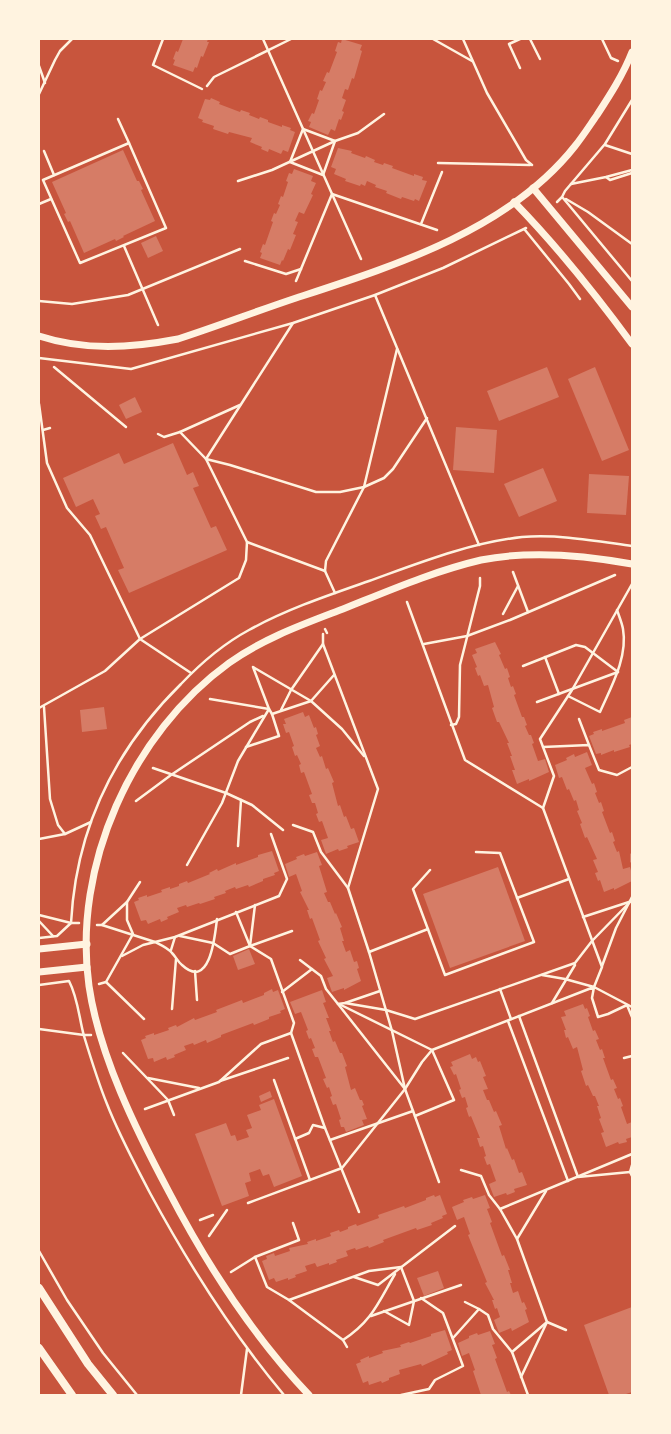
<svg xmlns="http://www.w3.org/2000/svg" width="671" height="1434" font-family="Quicksand,sans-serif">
	<rect width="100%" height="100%" fill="#c8553d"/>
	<!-- building -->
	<g fill="#d67c66">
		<polygon points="183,39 208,39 207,42 209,42 203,57 201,56 197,68 195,67 193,72 173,65 175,60 173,59 176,51 178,52"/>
		<polygon points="342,39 362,45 360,50 362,51 354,79 352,78 348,90 345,89 342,98 346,100 342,111 344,112 341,120 339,119 335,131 331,129 328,135 309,127 311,122 308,121 312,113 314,114 319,100 317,99 320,90 322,91 326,82 323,81 327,72 329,73 337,52 335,51 338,42 341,43"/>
		<polygon points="211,98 220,102 219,104 240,112 241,110 250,113 249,115 259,119 260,117 268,120 268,122 282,127 282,125 291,128 290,130 295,132 288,152 283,150 281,154 269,149 268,152 261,149 262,147 250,142 252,138 229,132 228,134 213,129 214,126 202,122 203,120 198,118 205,99 210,100"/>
		<polygon points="338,148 352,151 351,153 365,158 366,156 375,160 374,162 383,165 384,163 393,166 392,168 414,176 414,174 423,177 422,180 427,181 419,201 415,199 414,201 402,197 401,199 386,193 387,191 375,187 376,185 367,181 365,186 361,184 360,186 345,181 346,179 334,174 336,169 331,167"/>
		<polygon points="123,150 137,181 139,181 143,189 141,190 155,221 123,236 124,237 116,241 115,239 84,253 70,221 68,222 64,214 66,213 52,182"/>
		<polygon points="294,169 313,176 311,181 316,183 311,194 313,195 304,214 299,212 295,221 298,222 293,234 296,235 290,250 288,249 283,261 282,260 280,265 260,258 262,253 260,252 263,244 265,245 273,222 271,221 274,213 276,214 280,205 278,204 281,196 283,197 288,182 286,181 289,173 292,174"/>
		<polygon points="156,236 163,251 148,258 141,243"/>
		<polygon points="547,367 559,397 499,421 487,391"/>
		<polygon points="595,367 629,450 602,461 568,379"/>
		<polygon points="135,397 142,412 126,419 119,405"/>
		<polygon points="456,427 497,430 494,473 453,470"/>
		<polygon points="173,443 187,475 193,472 199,486 193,488 211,528 216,526 227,550 129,593 118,570 124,568 106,527 101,529 95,516 100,514 93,499 76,507 63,478 119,453 124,464"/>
		<polygon points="543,468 557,501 519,517 504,484"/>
		<polygon points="589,474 629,476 626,515 587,513"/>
		<polygon points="495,642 501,654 499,655 505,669 507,668 510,677 508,678 511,687 513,686 516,694 514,695 522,717 524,717 527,725 525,726 529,735 531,735 534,743 532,744 538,761 545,759 549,772 529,781 529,779 517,784 512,770 515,770 510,756 512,756 507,743 509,743 499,722 497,722 492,708 494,707 488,685 484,686 480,675 478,676 475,668 477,667 472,655 477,653 475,649"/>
		<polygon points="104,707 107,729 82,732 80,710"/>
		<polygon points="303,712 305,717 309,715 314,728 316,727 318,734 316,735 320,746 316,748 320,757 322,756 326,769 328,768 334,782 332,783 338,806 340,805 344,817 346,816 351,829 354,828 359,842 347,846 348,848 339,851 338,849 326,854 321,840 328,838 322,821 319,822 316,814 318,813 315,803 312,803 309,795 312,794 304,772 301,773 299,765 301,764 297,755 295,756 292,747 294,746 289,732 286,733 283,724 286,724 284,719"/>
		<polygon points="632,717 632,744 629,745 630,747 614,752 614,750 601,755 601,753 596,754 589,736 594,734 593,732 602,729 602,731 625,723 624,720"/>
		<polygon points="587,752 592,765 585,768 592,784 594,783 597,792 595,793 599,803 601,802 604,811 602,812 610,833 612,832 615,841 613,842 617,852 619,851 623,869 630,867 632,874 632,881 614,890 614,888 604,892 600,880 598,881 595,873 598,872 593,860 597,859 587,837 585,838 580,824 582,823 577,811 579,810 576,800 574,801 569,789 567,790 562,777 559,778 555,765 567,760 566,758 574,754 575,757"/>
		<polygon points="272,851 279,871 274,873 275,875 263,879 263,881 249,887 248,885 236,889 235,887 225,891 226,893 214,897 215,899 200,904 199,903 187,907 186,905 177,908 179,912 167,917 168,919 161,922 160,919 148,924 146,920 141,921 134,902 139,900 138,898 147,895 147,897 162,892 161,890 170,887 170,889 179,886 179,884 187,881 188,883 210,874 209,873 217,869 218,871 236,863 236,865 258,857 258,855"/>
		<polygon points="317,852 322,865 319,866 327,892 324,893 328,902 330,902 335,914 336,913 342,927 340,928 344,941 342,941 346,952 350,950 354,962 357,961 359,968 357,969 361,981 344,990 344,988 332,992 327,978 333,976 324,959 326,958 318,941 320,940 312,918 310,919 307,910 309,910 300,892 302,891 296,874 289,877 285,864 297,859 296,857 304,854 305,856"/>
		<polygon points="498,867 525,941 450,968 423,894"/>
		<polygon points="249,949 255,964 238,970 233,956"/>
		<polygon points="272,989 273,992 278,990 285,1009 280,1011 281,1013 269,1017 269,1019 254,1025 253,1023 221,1035 221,1037 207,1043 206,1040 194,1045 193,1043 184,1046 186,1050 174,1055 175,1057 167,1060 166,1057 154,1062 153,1058 148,1059 141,1040 146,1038 145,1036 154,1033 154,1035 169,1030 168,1028 176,1025 177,1027 194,1018 195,1020 217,1012 216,1010 242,1000 243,1003 264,995 264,993"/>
		<polygon points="322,990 326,1002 323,1003 329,1018 326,1018 331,1031 329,1031 333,1042 335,1041 340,1053 342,1053 347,1066 345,1067 351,1090 355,1088 360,1100 362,1100 364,1105 362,1106 367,1119 362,1120 364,1125 346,1132 344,1127 341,1127 339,1120 341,1119 336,1104 333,1105 330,1097 332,1096 329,1087 327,1088 323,1079 326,1078 318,1057 315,1057 312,1049 315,1048 311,1038 309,1039 306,1031 308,1030 301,1012 295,1014 290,1002"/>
		<polygon points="583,1004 585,1009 587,1008 590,1016 588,1017 593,1031 595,1030 599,1039 596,1040 600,1050 602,1049 605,1058 603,1058 611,1080 613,1079 617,1088 614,1089 618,1099 620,1098 623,1106 621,1107 627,1124 632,1122 632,1137 626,1139 627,1142 619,1144 618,1142 606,1147 601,1133 604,1132 599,1119 601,1118 597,1106 599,1106 595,1096 593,1096 588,1085 586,1086 581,1071 583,1070 577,1047 573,1049 568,1037 566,1038 564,1030 566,1030 561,1017 566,1016 564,1011"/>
		<polygon points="470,1054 472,1059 476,1057 478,1062 480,1061 486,1076 483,1077 488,1089 483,1090 487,1100 489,1100 494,1112 496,1111 502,1125 499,1126 506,1149 507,1148 512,1160 514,1159 519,1173 522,1172 527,1185 514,1189 515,1192 507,1195 506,1193 494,1197 489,1184 496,1181 490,1164 487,1165 484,1157 486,1156 483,1146 480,1147 477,1138 480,1138 471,1116 469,1117 466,1108 468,1107 465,1097 462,1098 459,1090 461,1089 456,1074 454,1075 450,1067 453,1066 451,1062"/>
		<polygon points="270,1091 272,1097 261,1102 259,1096"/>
		<polygon points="274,1099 302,1176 274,1187 269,1174 263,1176 260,1169 249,1173 251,1181 245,1183 249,1196 222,1206 195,1134 226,1123 231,1136 235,1135 237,1141 249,1137 246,1130 252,1128 247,1115 261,1110 259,1105"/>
		<polygon points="434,1195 435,1197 440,1195 447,1214 442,1216 443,1218 431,1223 432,1225 417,1230 416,1228 383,1240 384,1242 369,1248 368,1246 356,1250 355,1248 346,1251 348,1256 336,1260 337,1262 329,1265 329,1263 317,1267 315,1263 305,1266 307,1271 295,1275 296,1277 288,1280 288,1278 276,1282 274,1278 269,1280 262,1261 267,1259 266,1256 274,1253 275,1256 290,1251 289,1248 308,1244 307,1242 316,1239 316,1241 331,1236 330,1233 339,1230 340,1232 348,1229 348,1227 356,1224 357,1226 379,1218 378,1215 404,1206 405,1208 426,1200 426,1198"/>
		<polygon points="485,1195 490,1208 487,1209 492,1222 490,1223 502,1256 504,1255 510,1270 508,1270 512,1283 510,1283 513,1293 518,1291 522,1303 524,1302 527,1309 525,1310 529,1322 512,1331 511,1328 499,1333 494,1320 500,1317 497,1308 495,1309 492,1300 494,1300 485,1283 487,1282 468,1235 470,1234 464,1217 457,1220 452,1207 464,1202 463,1200 472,1197 473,1199"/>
		<polygon points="438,1271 444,1288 424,1296 417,1278"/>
		<polygon points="632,1307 632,1392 623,1395 609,1395 584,1325"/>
		<polygon points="445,1330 452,1350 447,1352 448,1354 422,1366 421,1364 399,1370 400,1374 389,1378 389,1380 382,1383 381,1381 369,1385 368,1381 363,1383 356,1364 361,1362 360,1360 369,1356 369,1358 383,1353 382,1351 401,1347 400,1345 409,1342 410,1343 431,1336 431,1334"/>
		<polygon points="490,1331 495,1344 492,1345 497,1358 495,1359 507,1392 509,1391 511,1395 481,1395 473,1371 475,1370 469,1353 462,1356 458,1343 469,1338 469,1336 477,1333 478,1335"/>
	</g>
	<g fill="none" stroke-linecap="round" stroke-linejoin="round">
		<!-- path -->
		<g stroke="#fff3e0" stroke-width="2.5">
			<polyline points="163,39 153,65 202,89"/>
			<polyline points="263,39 361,259"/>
			<polyline points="433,39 472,61"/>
			<polyline points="463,39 487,93 526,160 532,165"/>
			<polyline points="520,39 509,44 520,68"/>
			<polyline points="530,39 540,59"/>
			<polyline points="602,39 611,58 618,61"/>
			<polyline points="39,66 45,83"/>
			<polyline points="207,86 214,77 291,39"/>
			<polyline points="39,94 55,60 60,51 72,39"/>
			<polyline points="118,119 129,143"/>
			<polygon points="303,129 335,141 323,175 290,162"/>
			<polygon points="129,143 166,228 80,263 43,180"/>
			<polyline points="605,145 632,154"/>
			<polyline points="44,151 54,175"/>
			<polyline points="438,163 530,165"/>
			<polyline points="606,177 610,180 632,173"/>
			<polyline points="238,181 272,170 335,141 358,133 384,114"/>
			<polyline points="571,184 606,177 632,170"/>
			<polyline points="563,198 632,281"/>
			<polyline points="566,199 588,212 632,244"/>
			<polyline points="557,202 562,197 565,191 605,144 632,100"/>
			<polyline points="39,204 51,199"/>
			<polyline points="421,224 442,172"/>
			<polyline points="525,230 569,284 580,299"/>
			<polyline points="124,246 158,325"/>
			<polyline points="245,261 286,274 301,269"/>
			<polyline points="296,281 332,194 437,230"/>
			<polyline points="375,295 479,545"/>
			<polyline points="39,301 72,304 128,295 240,249"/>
			<polyline points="293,323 206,459 230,465 316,492 340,492 364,487 384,478 393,469 427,418"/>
			<polyline points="39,358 131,369 293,323 375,295 443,268 526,228"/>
			<polyline points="54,367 126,427"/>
			<polyline points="39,404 47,463 67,508 90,535 140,639 191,673"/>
			<polyline points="43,430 50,428"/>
			<polyline points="180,432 240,405"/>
			<polyline points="158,434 164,437 180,432 206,459 247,542 325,571"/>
			<polyline points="513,572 528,612"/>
			<polyline points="335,593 325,571 326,561 364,487 397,349"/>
			<polyline points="407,602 465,760 543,808 602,967 594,987"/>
			<polyline points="503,614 518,586"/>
			<polyline points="325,629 327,633"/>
			<polyline points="323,634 323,644 378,789 348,888 369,952 392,1031 405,1089 338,1004"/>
			<polyline points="424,644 467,636 510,620 615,575"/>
			<polyline points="545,657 559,694"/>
			<polyline points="523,666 576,645 585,647 618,672"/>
			<path d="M568 696 600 712C611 687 628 657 623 629 622 623 619 616 617 610"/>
			<polyline points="210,699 269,709 272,714 311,701 334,675"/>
			<polyline points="537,702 618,672"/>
			<polyline points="44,707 50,799 58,825 65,834"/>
			<polyline points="39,708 105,671 140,639 239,578 246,560 247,542"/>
			<polyline points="281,710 291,690 323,644"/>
			<polyline points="579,719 589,745"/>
			<polyline points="451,725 456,724 459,717 460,665 480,586 480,578"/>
			<polyline points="246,747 279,736 272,714"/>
			<polyline points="543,747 589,745 599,770 617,775 632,767"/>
			<polyline points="153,768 226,793 252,805 283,830"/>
			<polyline points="136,801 171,775 250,722 263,716"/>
			<polyline points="543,808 554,776 540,739 572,690 632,584"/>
			<polyline points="293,825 313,832 321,852 348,888"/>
			<polyline points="39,839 65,834 91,822"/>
			<polyline points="238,846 241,800"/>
			<polyline points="632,854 632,862"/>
			<polyline points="187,865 222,803 238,761 269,709 253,667 311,701 342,729 364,756"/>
			<polyline points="430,870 413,889 445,975 534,942 500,853 476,852"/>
			<polyline points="517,898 569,879"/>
			<polyline points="39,915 71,923 79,923"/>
			<polyline points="583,917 629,902"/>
			<polyline points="39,921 53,936"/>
			<polyline points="97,925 102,925 155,942 175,937 279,896 287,879 271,834"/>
			<polyline points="102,925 127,902"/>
			<polyline points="180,936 213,943 230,954 250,946 255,905"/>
			<path d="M39 938 57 936 71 923C76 829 114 750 181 684 201 663 223 644 249 630 287 609 329 595 369 581 419 563 469 543 522 537 559 534 596 541 632 546"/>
			<polyline points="250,946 292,931"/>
			<polyline points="171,950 175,937"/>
			<polyline points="369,952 428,929"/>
			<path d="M122 956 143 945 155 942C161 945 168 948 172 953 176 957 178 962 182 965 210 991 215 936 217 919"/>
			<polyline points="300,960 321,976 326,989 338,1004 345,1003 380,991"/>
			<polyline points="602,966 616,928 632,897"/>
			<polyline points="195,971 197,1000"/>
			<polyline points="542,975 565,979 594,987 632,1007"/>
			<polyline points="106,982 144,1019"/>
			<polyline points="99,984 106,982 133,934 127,920 127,902 140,882"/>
			<path d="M39 985 69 981C78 998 79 1018 84 1036 91 1059 98 1082 107 1104 119 1135 135 1164 150 1193 189 1265 232 1333 284 1395"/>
			<polyline points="500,989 511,1019"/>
			<polyline points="282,992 312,969"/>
			<polyline points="345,1003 386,1010 415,1019 575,963 592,941 630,902"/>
			<polyline points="552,1003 575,965"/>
			<polyline points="339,1004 432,1050 454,1100 415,1116"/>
			<polyline points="172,1009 176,959"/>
			<polyline points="519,1016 578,1177 630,1172"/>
			<polyline points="508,1021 568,1181"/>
			<polyline points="39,1029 84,1035 91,1035"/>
			<polyline points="291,1033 325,1128"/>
			<polyline points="123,1053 168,1100 174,1115"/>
			<polyline points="624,1058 632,1056"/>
			<polyline points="148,1078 199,1088"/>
			<polyline points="274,1080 310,1180"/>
			<polyline points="220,1081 288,1058"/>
			<polyline points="405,1089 439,1182"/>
			<polyline points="145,1109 219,1082 261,1044 291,1033 294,1023 271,959 250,946 236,912"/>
			<polyline points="295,1139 309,1133 313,1125 325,1128 359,1212"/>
			<polyline points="330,1140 413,1111"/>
			<polyline points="632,1165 630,1172 632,1176"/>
			<polyline points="461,1170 481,1176 489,1195 500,1209"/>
			<polyline points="248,1203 342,1168 405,1089 422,1062 432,1050 594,987 592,998 598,1017 608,1014 627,1005 632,1017"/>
			<polyline points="200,1220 213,1215"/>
			<polyline points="209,1236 227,1210"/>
			<polyline points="517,1239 546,1191"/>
			<polyline points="39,1251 67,1300 103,1353 137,1395"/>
			<polyline points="255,1257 267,1287 289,1300"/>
			<polyline points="231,1272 255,1257 299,1240 293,1223"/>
			<polyline points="354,1277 378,1285 455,1226"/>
			<polyline points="465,1302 479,1309 488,1315 493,1329 512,1352"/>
			<polyline points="371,1316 461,1285"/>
			<polyline points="453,1338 479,1309"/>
			<path d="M343 1340C372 1321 378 1303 395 1274"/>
			<polyline points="347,1347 343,1340 289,1300 369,1271 401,1267 414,1301 409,1325 384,1311"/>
			<polyline points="521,1377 547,1322 566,1330"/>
			<polyline points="241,1395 247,1349"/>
			<polyline points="401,1395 429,1389 435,1380 463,1366 443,1313 421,1298"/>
			<polyline points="528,1395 512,1352 547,1322 517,1239 500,1209 632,1154"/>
		</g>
		<!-- tertiary -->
		<g stroke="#fff3e0" stroke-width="7">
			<polyline points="533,188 632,307"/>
			<path d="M514 202C557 246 596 295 632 344"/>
			<path d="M39 336C85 351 131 348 178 339 218 326 257 311 296 298 394 266 509 230 575 146 583 136 590 125 597 115 610 95 623 75 632 52"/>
			<polyline points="39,949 87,944"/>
			<polyline points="39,972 87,967"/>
			<path d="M309 1395C252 1335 207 1265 169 1192 136 1130 99 1055 89 986 72 866 132 733 229 663 264 638 304 624 343 609 388 591 434 571 481 560 531 550 583 555 632 564"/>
		</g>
		<!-- secondary -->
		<g stroke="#fff3e0" stroke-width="8">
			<polyline points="39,1288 88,1364 113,1395"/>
			<polyline points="39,1348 72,1395"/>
		</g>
	</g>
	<!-- border -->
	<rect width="671" height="1434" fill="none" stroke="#fff3e0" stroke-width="80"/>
</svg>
